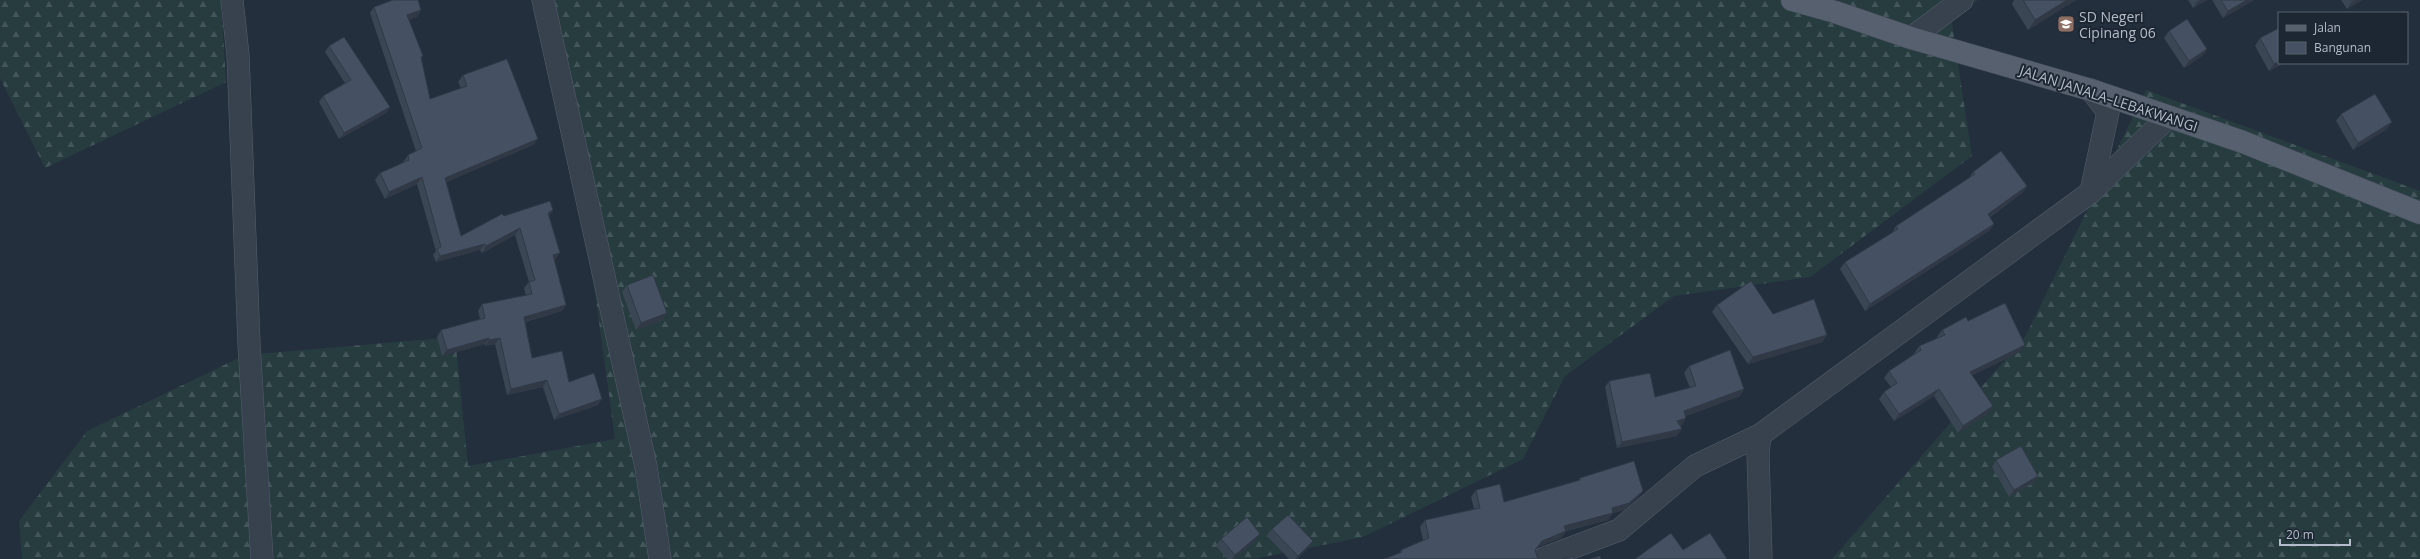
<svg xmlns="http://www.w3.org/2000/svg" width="2420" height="559" font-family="'Open Sans',sans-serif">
	<defs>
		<pattern id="forest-firs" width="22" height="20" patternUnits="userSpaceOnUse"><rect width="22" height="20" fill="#263c3f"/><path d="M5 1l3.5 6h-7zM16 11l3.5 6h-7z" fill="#435659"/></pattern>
	</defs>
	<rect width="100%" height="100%" fill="#242f3e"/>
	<!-- forest -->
	<g fill="url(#forest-firs)">
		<polygon points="0,0 221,0 226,82 45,168 0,78"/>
		<polygon points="555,0 1978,0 1951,18 1972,156 1810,277 1674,296 1565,376 1523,459 1363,537 1254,559 22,559 19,521 87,431 245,355 455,337 468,466 615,439"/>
		<polygon points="2146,90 2420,191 2420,559 1832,559 2025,337"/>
	</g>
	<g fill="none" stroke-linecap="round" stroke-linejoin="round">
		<!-- minor casing -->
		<g stroke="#565f6c" stroke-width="23">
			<g id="minor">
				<polyline points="232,0 238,55 249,344 262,559"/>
				<polyline points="543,0 646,467 660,559"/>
				<polyline points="1911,38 1962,0"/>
				<polyline points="2091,192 2168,117"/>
				<polyline points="1760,435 1758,453 1761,559"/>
				<polyline points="1542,559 1619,530 1695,466 1760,435 2091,192 2108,112 2091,90"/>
			</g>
		</g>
		<!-- primary casing -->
		<g stroke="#414a57" stroke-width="23">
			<polyline id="primary" points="1792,0 1835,12 1911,38 2091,90 2243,142 2420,213"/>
		</g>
		<!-- minor -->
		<use href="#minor" stroke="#38414e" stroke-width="22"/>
		<!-- primary -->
		<use href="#primary" stroke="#56606e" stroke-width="22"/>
	</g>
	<!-- wall -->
	<g fill="#3b4654">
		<polygon points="2014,0 2076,0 2028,30 2012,4"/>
		<polygon points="2188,0 2207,0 2193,8"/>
		<polygon points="2212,0 2254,0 2223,18"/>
		<polygon points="2341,0 2362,0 2347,9"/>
		<polygon points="374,7 421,10 417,17 409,20 423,56 421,59 430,99 461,88 458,82 463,75 538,139 533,145 446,182 461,236 504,216 553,210 549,216 556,259 554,259 566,305 562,311 525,322 532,358 569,382 598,405 554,420 543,387 507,395 495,344 485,346 485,344 442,356 437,337 441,330 480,319 478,311 482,304 526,296 524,288 529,282 515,235 482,253 480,250 436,262 433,255 436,251 417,184 385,199 375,180 380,173 403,163 403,162 408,155 416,151 370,13"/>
		<polygon points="2169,31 2207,49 2202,56 2184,68 2164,38"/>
		<polygon points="2260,38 2279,63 2284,63 2269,71 2255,46"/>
		<polygon points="329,46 390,107 386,113 339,139 319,102 323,96 345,83 325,52"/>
		<polygon points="2341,114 2387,129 2353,150 2336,121"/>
		<polygon points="1973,172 2027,186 2022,193 1990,217 1994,224 1989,231 1865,311 1840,269 1845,262 1892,233 1896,226 1968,179"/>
		<polygon points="627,285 667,313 662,321 636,330 622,292"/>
		<polygon points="1717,305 1773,314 1827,335 1822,342 1748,364 1712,312"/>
		<polygon points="1968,321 2020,352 1972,375 1988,413 1958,433 1934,396 1894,421 1879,399 1884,392 1891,387 1884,378 1889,371 1914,354 1919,346 1938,338 1937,337 1942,330"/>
		<polygon points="1689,366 1744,389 1740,396 1686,416 1682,425 1680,426 1677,436 1617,448 1605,387 1609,381 1655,397 1690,388 1684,373"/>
		<polygon points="1996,460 2033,483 2009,497 1992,467"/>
		<polygon points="1580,478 1643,491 1638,497 1624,510 1613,513 1608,520 1566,531 1561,538 1537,547 1399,554 1401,550 1423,540 1420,527 1425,520 1474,509 1471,497 1476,490 1504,502 1578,481"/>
		<polygon points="1272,529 1313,541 1308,548 1297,559 1289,559 1267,536"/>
		<polygon points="1221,539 1255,541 1234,559 1227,559 1216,546"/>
	</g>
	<!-- shaded-wall -->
	<g fill="#303945">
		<polygon points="2067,0 2076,0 2028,30 2035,20"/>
		<polygon points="2200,0 2207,0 2193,8 2198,1"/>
		<polygon points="2247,0 2254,0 2223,18 2228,11"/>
		<polygon points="2356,0 2362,0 2347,9 2352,2"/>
		<polygon points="421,10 417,17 403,22 407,15"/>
		<polygon points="2207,49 2202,56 2184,68 2189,61"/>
		<polygon points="2279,62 2279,63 2284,63 2269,71 2274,64"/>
		<polygon points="390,107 386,113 339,139 344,133"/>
		<polygon points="2392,122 2387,129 2353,150 2358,143"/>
		<polygon points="538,139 533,145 440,185 445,178"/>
		<polygon points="422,177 417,184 385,199 389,192"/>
		<polygon points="2027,186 2022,193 1983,221 1988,214"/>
		<polygon points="553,210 549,217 548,213"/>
		<polygon points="1994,224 1989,231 1865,311 1870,304"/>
		<polygon points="520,228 515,235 482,253 486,246"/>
		<polygon points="485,244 480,250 436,262 440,256"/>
		<polygon points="560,253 556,259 549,261 553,255"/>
		<polygon points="566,305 562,311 519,323 524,317"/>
		<polygon points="667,313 662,321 636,330 641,323"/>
		<polygon points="1827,335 1822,342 1748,364 1753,357"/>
		<polygon points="489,338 485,344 442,356 447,350"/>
		<polygon points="500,338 495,344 485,346 489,340"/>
		<polygon points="2025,345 2020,352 1965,379 1970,372"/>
		<polygon points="547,380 543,387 507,395 511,389"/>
		<polygon points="1744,389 1740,396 1680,418 1684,411"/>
		<polygon points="1939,389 1934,396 1894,421 1899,414"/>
		<polygon points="602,399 598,405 554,420 559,414"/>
		<polygon points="1993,406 1988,413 1958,433 1963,426"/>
		<polygon points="1686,418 1682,425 1673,428 1677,421"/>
		<polygon points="1682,429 1677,436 1617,448 1622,442"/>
		<polygon points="2038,476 2033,483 2009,497 2014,490"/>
		<polygon points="1643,491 1638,497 1624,510 1613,513 1608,520 1559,532 1564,526 1612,508"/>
		<polygon points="1566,531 1561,538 1537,547 1530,557 1542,541"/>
		<polygon points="1260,534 1255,541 1234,559 1232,559 1235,555"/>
		<polygon points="1313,541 1308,548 1297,559 1295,559"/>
	</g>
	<!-- building -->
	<g fill="#455162" stroke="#303945">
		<polygon points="393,0 418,0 421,10 407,15 423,56 421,57 430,99 467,86 463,75 507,59 538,139 445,178 461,236 502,214 504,216 550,201 553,210 548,213 560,253 553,255 566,305 524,317 532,358 562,351 569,382 594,373 602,399 559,414 547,380 511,389 500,338 489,340 489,338 447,350 441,330 485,318 482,304 532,294 529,282 535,280 520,228 486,246 485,244 440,256 437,249 441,247 422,177 389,192 380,173 409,160 408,155 422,148 374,7"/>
		<polygon points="2023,0 2067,0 2035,20"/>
		<polygon points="2221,0 2247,0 2228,11"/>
		<polygon points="2350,0 2356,0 2352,2"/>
		<polygon points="2187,19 2207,49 2189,61 2169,31"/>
		<polygon points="2279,28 2279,62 2274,64 2260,38"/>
		<polygon points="344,37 390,107 344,133 323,96 351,80 329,46"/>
		<polygon points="2375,94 2392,122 2358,143 2341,114"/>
		<polygon points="2001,151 2027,186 1988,214 1994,224 1870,304 1845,262 1898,229 1896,226 1975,174 1973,172"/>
		<polygon points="653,275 667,313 641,323 627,285"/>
		<polygon points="1751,281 1773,314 1814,299 1827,335 1753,357 1717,305"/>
		<polygon points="2005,303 2025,345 1970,372 1993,406 1963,426 1939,389 1899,414 1884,392 1897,383 1889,371 1921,350 1919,346 1945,335 1942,330 1966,317 1968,321"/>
		<polygon points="1730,350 1744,389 1684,411 1686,418 1677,421 1682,429 1622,442 1609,381 1650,373 1655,397 1696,386 1689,366"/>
		<polygon points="2021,446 2038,476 2014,490 1996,460"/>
		<polygon points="1634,461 1643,491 1629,503 1612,508 1613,513 1564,526 1566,531 1542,541 1535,550 1538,559 1384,559 1402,552 1401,550 1429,538 1425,520 1480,508 1476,490 1500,484 1504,502 1580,480 1580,478"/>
		<polygon points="1288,515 1313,541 1298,556 1272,529"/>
		<polygon points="1247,517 1260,534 1235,555 1221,539"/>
		<polygon points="1671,533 1683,550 1710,533 1727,559 1635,559"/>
		<polygon points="1573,556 1574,559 1562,559"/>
		<polygon points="1600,556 1601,559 1590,559"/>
	</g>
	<!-- icons -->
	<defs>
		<g id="school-square" transform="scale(0.9)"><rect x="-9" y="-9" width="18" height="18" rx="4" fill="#8d6e63" stroke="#1d2633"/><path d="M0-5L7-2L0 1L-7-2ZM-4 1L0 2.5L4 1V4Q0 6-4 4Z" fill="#fff"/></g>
	</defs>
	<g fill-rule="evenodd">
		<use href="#school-square" x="2066" y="24"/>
	</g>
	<g text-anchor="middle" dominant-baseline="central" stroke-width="4" stroke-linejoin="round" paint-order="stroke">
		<!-- poi labels -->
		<g font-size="14" fill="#b4bcc9" stroke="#1d2633" text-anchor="start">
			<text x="2079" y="16">SD Negeri<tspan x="2079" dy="16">Cipinang 06</tspan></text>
		</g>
		<!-- street labels -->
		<g font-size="14" fill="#b4bcc9" stroke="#1d2633">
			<text transform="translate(2109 98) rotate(18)">JALAN JANALA–LEBAKWANGI</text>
		</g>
	</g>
	<!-- legend -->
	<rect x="2278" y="12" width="130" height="52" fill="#1d2633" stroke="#59626f"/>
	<rect x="2286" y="25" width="20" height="6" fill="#56606e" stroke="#59626f"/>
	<text x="2314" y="32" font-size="12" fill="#b4bcc9">Jalan</text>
	<rect x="2286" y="42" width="20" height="12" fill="#455162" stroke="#59626f"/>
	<text x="2314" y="52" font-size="12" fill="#b4bcc9">Bangunan</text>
	<!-- scale -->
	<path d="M2280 539v6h70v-6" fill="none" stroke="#b4bcc9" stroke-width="2"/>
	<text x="2286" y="539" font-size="12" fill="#b4bcc9" stroke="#1d2633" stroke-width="3" paint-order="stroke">20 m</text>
</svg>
